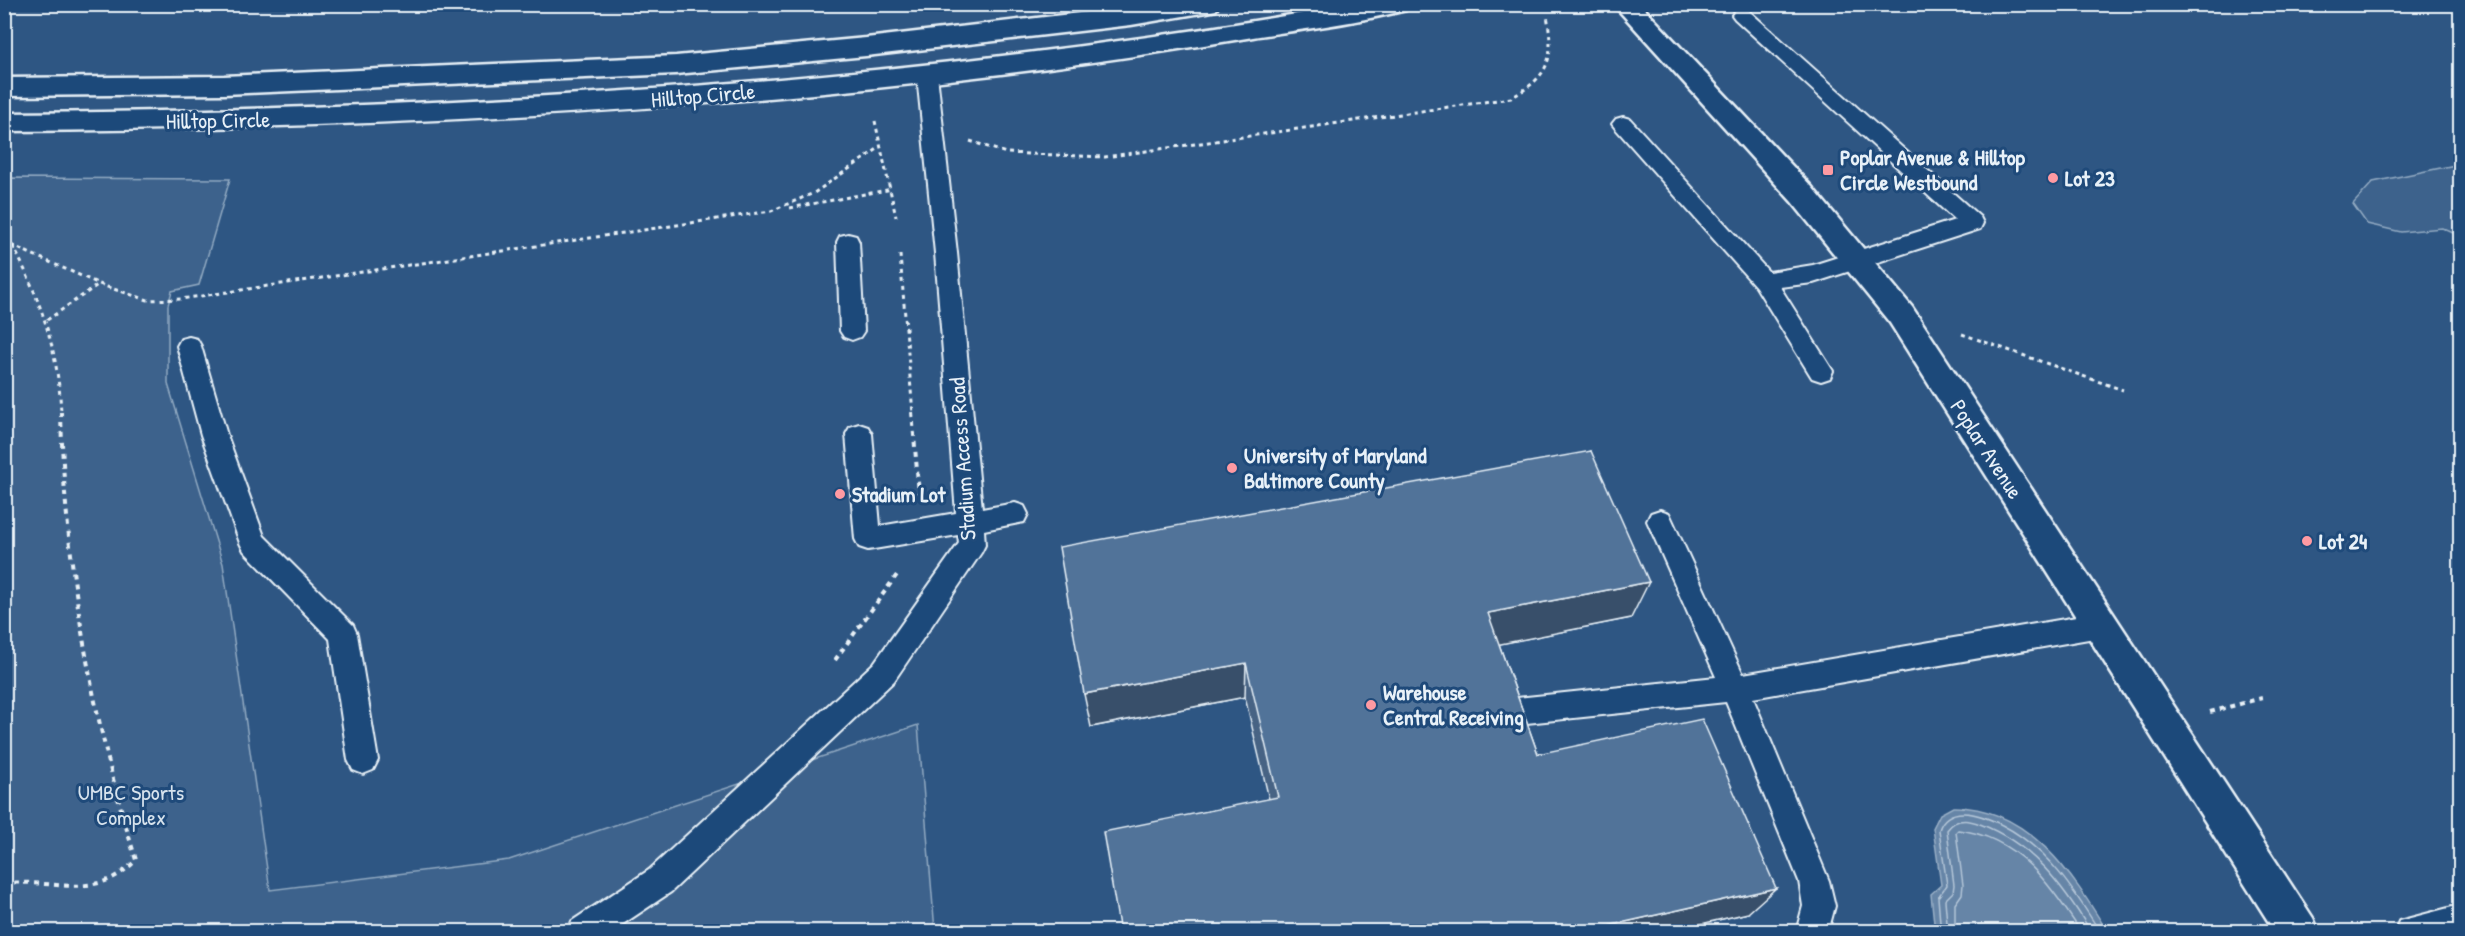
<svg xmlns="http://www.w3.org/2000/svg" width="2465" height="936" font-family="'Patrick Hand',sans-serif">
	<rect width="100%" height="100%" fill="#1f4a7a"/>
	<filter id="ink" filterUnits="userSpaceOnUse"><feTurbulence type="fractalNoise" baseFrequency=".0167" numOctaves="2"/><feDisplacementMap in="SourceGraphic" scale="12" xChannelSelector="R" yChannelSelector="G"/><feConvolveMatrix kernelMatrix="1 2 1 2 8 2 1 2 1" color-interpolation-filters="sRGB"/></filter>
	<g filter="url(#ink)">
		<!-- built -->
		<rect fill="#2e5683" x="5" y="5" width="2455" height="926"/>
		<!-- green -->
		<g fill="#3c628c" stroke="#92aac2" stroke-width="1.5">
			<polygon points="2460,164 2460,236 2442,228 2401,232 2367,224 2353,204 2373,182"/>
			<polygon points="5,178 230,179 199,285 172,291 168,305 168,384 223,564 270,890 509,860 918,725 935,931 5,932"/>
		</g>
		<!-- water -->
		<path fill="#6685a7" stroke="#9ab0c7" stroke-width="1.5" d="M1953 807C2028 806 2073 875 2107 931H1931L1934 923 1931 894 1941 885 1933 828 1940 814Z"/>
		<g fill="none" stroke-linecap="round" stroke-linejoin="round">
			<!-- shore -->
			<g stroke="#b4c6d8" stroke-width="1.5">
				<path d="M1937 932 1940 923 1938 897 1947 885 1939 830C1942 819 1951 813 1963 813 1977 813 1990 819 2002 825 2047 848 2074 890 2100 932"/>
				<path d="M1945 932 1947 923 1945 900 1953 892 1954 885 1947 830C1955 818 1968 819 1980 824 2032 844 2063 885 2091 932"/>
				<path d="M1955 932V904L1962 894 1963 885 1956 832 1958 830C2017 836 2051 885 2081 932"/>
			</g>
			<!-- lane casing -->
			<g stroke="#e8f1f8" stroke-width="4">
				<g id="lane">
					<polygon points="1742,9 1749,11 1980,217 1983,223 1980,229 1813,283 1780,287 1833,371 1830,378 1821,381 1812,378 1756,287 1616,129 1612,124 1616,119 1623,117 1630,119 1769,272 1813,265 1955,220 1735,19 1732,15 1735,11"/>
					<polygon points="927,68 934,70 937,75 957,253 982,509 1015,503 1024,506 1028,514 1024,522 984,530 985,545 981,553 894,681 671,892 611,932 568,932 572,921 649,870 874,663 959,543 958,535 868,550 859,547 855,539 846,434 850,427 859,424 868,427 872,434 880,526 956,513 935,253 917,75 920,70"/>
					<polygon points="848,234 856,236 859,242 864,331 860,337 852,340 844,337 840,331 837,242 840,236"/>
					<polygon points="189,337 197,339 201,346 227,435 264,536 353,625 357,634 378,760 373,770 363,774 353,770 348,760 330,639 244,551 240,543 201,435 177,346 181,339"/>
					<polygon points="1660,510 1669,513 1743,674 2100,613 2110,616 2114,625 2110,634 2100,637 1753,698 1829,881 1835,906 1828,932 1796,932 1803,906 1799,881 1726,702 1498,726 1488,722 1484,713 1488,704 1498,700 1716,677 1647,521 1651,513"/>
					<polygon points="2460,905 2460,932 2395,932 2399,921"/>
				</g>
			</g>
			<!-- secondary casing -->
			<g stroke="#e8f1f8" stroke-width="5">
				<g id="secondary">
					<polygon points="1156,4 1219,4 1216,10 1207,12 1131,25 866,56 676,74 224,94 4,96 4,78 224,76 676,56 866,38"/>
					<path d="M1355 4H1409L1406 10C1356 23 1304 29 1253 37 1169 51 1085 64 1001 74 670 114 338 129 4 131V113C457 110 909 83 1355 4Z"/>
					<polygon points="1613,4 1640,4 1812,187 1912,307 2313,918 2319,932 2275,932 1890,323 1792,202"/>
				</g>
			</g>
			<!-- path-far1 -->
			<g stroke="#e8f1f8" stroke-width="3" stroke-dasharray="4 4" stroke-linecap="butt">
				<polyline points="875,121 896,217"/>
				<path d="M970 141 1006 153 1105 157 1511 98C1551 75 1554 59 1547 15"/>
				<polyline points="790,208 892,189"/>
				<polyline points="4,242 104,286 148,300 181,299 771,211 814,193 879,148"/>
				<path d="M13 246C41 300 59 353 61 414"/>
				<polyline points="900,255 913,414"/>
				<polyline points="47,320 99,284"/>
				<polyline points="1962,334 2123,390"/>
			</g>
			<!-- path -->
			<g stroke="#e8f1f8" stroke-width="4" stroke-dasharray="5 5" stroke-linecap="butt">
				<polyline points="912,412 919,494"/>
				<polyline points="835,660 899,572"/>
				<polyline points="2210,712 2262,698"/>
				<path d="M4 883C55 879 96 902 136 860 92 719 64 560 61 412"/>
			</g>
			<!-- lane -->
			<use href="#lane" fill="#1f4a7a" fill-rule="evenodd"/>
			<!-- secondary -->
			<use href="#secondary" fill="#1f4a7a" fill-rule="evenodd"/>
		</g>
		<!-- wall -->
		<polygon fill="#466384" stroke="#e8f1f8" stroke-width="1.5" points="1591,451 1631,618 1499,644 1538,754 1748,913 1667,932 1120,932 1269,799 1245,697 1091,727"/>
		<!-- shaded-wall -->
		<g fill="#39506b" stroke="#e8f1f8" stroke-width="1.5">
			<polygon points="1649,582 1631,618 1476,649 1488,613"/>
			<polygon points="1246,663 1245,697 1091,727 1084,694"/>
			<polygon points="1776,888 1748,913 1667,932 1581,932"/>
		</g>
		<!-- building -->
		<polygon fill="#517399" stroke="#e8f1f8" stroke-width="1.5" points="1591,451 1649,582 1488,613 1538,754 1702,719 1776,888 1581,932 1120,932 1103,832 1278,797 1246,663 1084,694 1059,547"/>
	</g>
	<!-- markers -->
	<g fill="#ff9aa2" stroke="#1f4a7a" stroke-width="2">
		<rect x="1822" y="164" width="12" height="12" rx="3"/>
		<circle cx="2053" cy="178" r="6"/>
		<circle cx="1232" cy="468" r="6"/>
		<circle cx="840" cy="494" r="6"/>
		<circle cx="2307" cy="541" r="6"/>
		<circle cx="1371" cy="705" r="6"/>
	</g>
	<g text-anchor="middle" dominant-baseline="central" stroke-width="6" stroke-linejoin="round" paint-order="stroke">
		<!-- street labels -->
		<g font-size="22" fill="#e8f1f8" stroke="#1f4a7a">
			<text transform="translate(703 95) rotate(-5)">Hilltop Circle</text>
			<text transform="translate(218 120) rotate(-1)">Hilltop Circle</text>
			<text transform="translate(1987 449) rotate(57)">Poplar Avenue</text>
			<text transform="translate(962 459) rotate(-94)">Stadium Access Road</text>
		</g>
		<!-- poi labels -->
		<g font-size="22" font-weight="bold" fill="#e8f1f8" stroke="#1f4a7a" text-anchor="start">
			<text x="1840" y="157">Poplar Avenue &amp; Hilltop<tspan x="1840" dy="25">Circle Westbound</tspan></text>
			<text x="2065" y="178">Lot 23</text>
			<text x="1244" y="455">University of Maryland<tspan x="1244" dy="25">Baltimore County</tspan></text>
			<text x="852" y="494">Stadium Lot</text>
			<text x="2319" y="541">Lot 24</text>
			<text x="1383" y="692">Warehouse<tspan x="1383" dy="25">Central Receiving</tspan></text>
		</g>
		<!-- park labels -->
		<g font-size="22" fill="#d7e3ed" stroke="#1f4a7a">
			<text x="131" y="792">UMBC Sports<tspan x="131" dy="25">Complex</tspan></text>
		</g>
	</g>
	<!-- margin -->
	<rect width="2465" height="936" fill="none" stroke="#1f4a7a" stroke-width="24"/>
	<rect x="12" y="12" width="2441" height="912" fill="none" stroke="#e8f1f8" stroke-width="2" filter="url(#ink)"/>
</svg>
